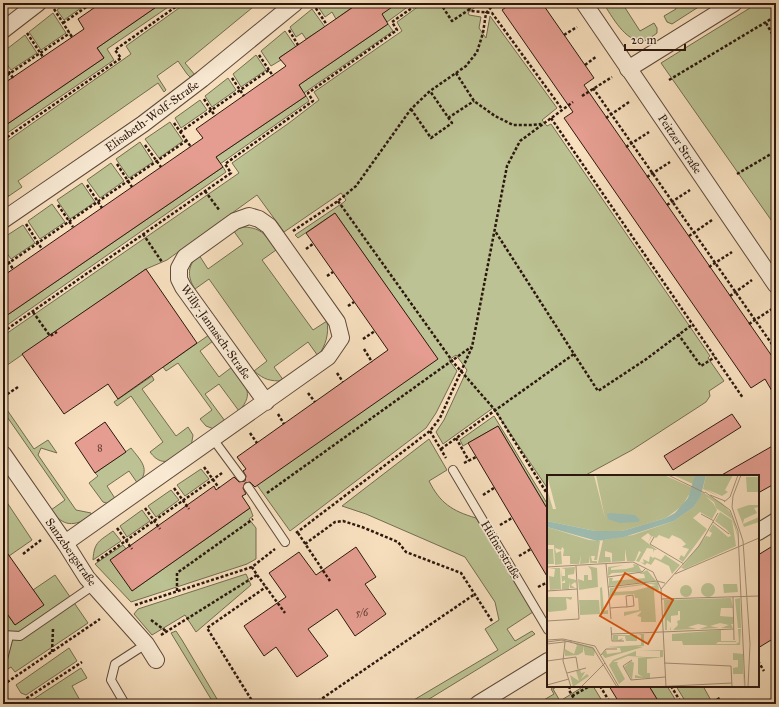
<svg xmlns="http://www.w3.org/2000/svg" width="779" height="707" font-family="'IM FELL Great Primer',serif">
	<rect width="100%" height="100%" fill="#f8e0bf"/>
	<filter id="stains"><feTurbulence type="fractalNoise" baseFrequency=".005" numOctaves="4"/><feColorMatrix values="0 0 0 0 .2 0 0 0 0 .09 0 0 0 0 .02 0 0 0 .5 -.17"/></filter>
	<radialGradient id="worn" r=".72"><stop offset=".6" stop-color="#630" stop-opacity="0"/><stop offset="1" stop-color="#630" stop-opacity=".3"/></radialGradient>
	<!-- green -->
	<g fill="#bcc293" stroke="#746d50">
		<polygon points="65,3 88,3 64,20 57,10"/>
		<polygon points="162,3 174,3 107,49 114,60 3,136 3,127 104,58 97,48"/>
		<polygon points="186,3 258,3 185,63 195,75 191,78 187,74 178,61 157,76 166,90 164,92 158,83 18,181 22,187 3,200 3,144 131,54 126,46"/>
		<polygon points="319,3 352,3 354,6 336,19 332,12 325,17 317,5"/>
		<polygon points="398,3 413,3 387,22 381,14"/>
		<polygon points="423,3 488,3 474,8 468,13 469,15 481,17 479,28 486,38 490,16 557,108 542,120 547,126 551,124 710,356 708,358 724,381 709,391 710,396 706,402 632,450 584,476 548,476 548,489 493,408 443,444 436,432 444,420 467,370 456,355 449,360 457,371 436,413 426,428 290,531 257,485 437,359 335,213 298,238 295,235 344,202 346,200 341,193 284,232 257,195 167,260 146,269 3,368 3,336 239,173 232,163 289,123 319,100 314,92 402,31 397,22"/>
		<path d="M603 3H622L640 31 654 23 657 28V33C653 36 648 40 643 41 625 42 612 16 603 3Z"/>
		<polygon points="673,3 700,3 700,6 672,24 667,22 664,16 676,9"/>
		<polygon points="758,3 776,3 776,227 661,63"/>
		<polygon points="312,9 325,27 306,39 302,33 296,37 290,27"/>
		<polygon points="53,13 66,33 41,50 29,32"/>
		<polygon points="388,24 393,31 304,93 299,85"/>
		<polygon points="285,31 296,47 280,57 281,60 271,66 261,51"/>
		<polygon points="25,35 37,53 11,70 3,59 3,52"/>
		<polygon points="256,55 266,70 241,87 233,74"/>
		<polygon points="228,78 236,90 212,107 205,96"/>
		<polygon points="306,96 309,101 220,164 216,157"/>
		<polygon points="200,100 207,110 181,128 175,118"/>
		<polygon points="170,122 183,141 159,158 145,139"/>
		<polygon points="140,142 153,162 129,178 116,159"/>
		<polygon points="111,163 124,181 100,198 87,180"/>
		<polygon points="223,167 226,172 3,328 3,318"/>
		<polygon points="82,183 95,202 70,219 57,200"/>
		<polygon points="52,204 65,222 40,239 28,221"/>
		<polygon points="23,225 35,243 11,259 3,248 3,238"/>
		<path d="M244 227C263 228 266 236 276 250L262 260 313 330 327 321C329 334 326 345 318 356L308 342 274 367 284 381C269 381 265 380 254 371L267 361 209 279 195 289C187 277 187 265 199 255L208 269 243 244 233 230Z"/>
		<path d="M209 335 213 341 200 351 219 377 232 367C244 385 256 392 239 411L219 384 205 394 225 421 214 429 206 426 200 419 212 410 178 363 166 371 163 367Z"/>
		<path d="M152 376 154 380 142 389 176 436 188 427 193 435 191 447C176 457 164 471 150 452L163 442 131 396 117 406 114 402Z"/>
		<path d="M3 404 34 449 48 440 57 453 41 448 38 455 76 510 91 513V516C74 527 63 527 51 510L65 500 3 411Z"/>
		<polygon points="494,416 548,505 548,510 498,426 463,446 460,440"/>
		<path d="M429 439 447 470 429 481C440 503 452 511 476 518L533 612 507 629 515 641 532 631 535 634 421 704H407L498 650 485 629 499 620 495 602 465 557 366 514 342 506Z"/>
		<path d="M131 448C141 461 151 469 138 484L129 471 107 486 116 500 110 504 103 502 89 483 98 476 95 473Z"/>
		<polygon points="201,469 209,479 185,496 177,485"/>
		<polygon points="171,490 179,500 156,517 148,506"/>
		<polygon points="6,501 32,540 9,556 3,547 3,503"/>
		<polygon points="250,508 253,516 249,519 256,528 256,559 247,564 131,602 95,564 123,545 126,549 132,591"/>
		<polygon points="142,510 150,521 127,537 120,526"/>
		<path d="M113 531 121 541 93 560C94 541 100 541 113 531Z"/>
		<polygon points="246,574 251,585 196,632 185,615 152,635 134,614 138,609"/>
		<polygon points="55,575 88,623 15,672 11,667 3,672 3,608 15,625 33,590"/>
		<polygon points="176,631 182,640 220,704 214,704 171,633"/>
		<polygon points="69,648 77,661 26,695 21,693 16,685"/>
		<polygon points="81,668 87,678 72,686 82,704 26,704"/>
		<polygon points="555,686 558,686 553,689 560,701 581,688 580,686 593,686 604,704 537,704 554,694 551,689"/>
		<polygon points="649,686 667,686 678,704 660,704"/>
		<polygon points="676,686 703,686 713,704 687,704"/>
	</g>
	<!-- building -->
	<g fill="#e49d90" stroke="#2c180e">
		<polygon points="101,3 162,3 97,48 104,58 3,127 3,84 84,29 78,19"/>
		<polygon points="359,3 398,3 382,14 388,24 299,85 306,96 216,157 223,167 3,318 3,276 203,138 196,129 286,66 279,58"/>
		<polygon points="512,3 542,3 594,78 584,85 776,362 776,398 765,379 751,388 564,118 573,112 502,10"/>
		<polygon points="335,213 438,359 255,487 250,482 245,483 243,488 246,494 242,496 250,508 132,591 110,560 214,486 216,490 234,477 239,482 245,481 246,476 243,471 246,469 237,457 388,350 306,233"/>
		<polygon points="146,269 197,343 118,399 108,384 64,414 22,354"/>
		<polygon points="732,414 741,427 673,470 664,456"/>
		<polygon points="105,422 126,452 95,473 75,443"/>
		<polygon points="498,426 548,510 548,578 468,443"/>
		<polygon points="776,444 776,483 758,493 758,476 720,476"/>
		<polygon points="776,544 776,637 758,648 758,555"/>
		<polygon points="3,547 44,605 15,625 3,608"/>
		<polygon points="356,547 376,577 365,584 386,614 355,636 337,609 308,629 328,656 297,677 276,647 264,656 244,626 286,597 269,573 299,552 316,575"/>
		<polygon points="609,686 649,686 660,704 620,704"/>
	</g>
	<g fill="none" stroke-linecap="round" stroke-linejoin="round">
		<!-- service casing -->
		<g stroke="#5f4a3a" stroke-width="10">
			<g id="service">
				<polyline points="213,439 241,477"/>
				<polyline points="453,470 548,630"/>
				<polyline points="248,487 285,542"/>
				<polyline points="3,635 20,636 94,585"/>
				<polyline points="3,659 9,636"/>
				<polyline points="125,704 111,680 115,664 146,644"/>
			</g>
		</g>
		<!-- minor casing -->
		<g stroke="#5f4a3a" stroke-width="18">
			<g id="minor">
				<polyline points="584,3 776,285"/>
				<polyline points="3,30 38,3"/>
				<polyline points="628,69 734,3"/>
				<polyline points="3,220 143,124 202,79 295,3"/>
				<polyline points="3,454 65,543 87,578 146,644 156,660"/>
				<polyline points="758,532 776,521"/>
				<polyline points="65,543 328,357 341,338 337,322 269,226 259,219 249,216 235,221 185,257 179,268 179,279 183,287 266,402"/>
				<polyline points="478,704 548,661"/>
			</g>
		</g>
		<!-- path -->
		<g stroke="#2c180e" stroke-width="2.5" stroke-dasharray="3 2" stroke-linecap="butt">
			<polyline points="94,3 96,6"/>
			<polyline points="355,3 356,5"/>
			<polyline points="440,3 452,21 470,9"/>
			<polyline points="466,3 471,11 492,13 562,109"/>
			<polyline points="313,4 327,25"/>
			<polyline points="544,6 549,3"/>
			<polyline points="54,9 72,37"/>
			<polyline points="63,23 92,3"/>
			<polyline points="766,23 774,37 776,36"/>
			<polyline points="289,30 298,45"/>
			<polyline points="27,33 43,57"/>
			<polyline points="564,35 577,27"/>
			<polyline points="259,55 273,76"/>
			<polyline points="3,63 13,78"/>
			<polyline points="585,65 597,56"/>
			<polyline points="456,73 474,101 495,116 513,125 531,125 541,124"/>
			<polyline points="3,78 70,33"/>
			<polyline points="232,78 244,96"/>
			<polyline points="669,80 776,16"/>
			<polyline points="593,88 776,350"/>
			<polyline points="582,96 612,77"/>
			<polyline points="204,99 215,116"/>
			<polyline points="411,109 431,138 452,123 430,91"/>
			<polyline points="448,118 474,101"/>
			<polyline points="551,118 743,398"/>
			<polyline points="606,118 629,102"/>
			<polyline points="174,123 191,147"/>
			<polyline points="180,132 269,70"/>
			<polyline points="3,140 121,58 115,50 181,3"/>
			<polyline points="145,145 161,167"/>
			<polyline points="626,147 649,132"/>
			<polyline points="117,164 132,187"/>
			<polyline points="737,174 776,151"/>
			<polyline points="647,177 670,162"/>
			<polyline points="87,185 102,208"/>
			<polyline points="3,190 8,197"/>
			<polyline points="205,191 220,211"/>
			<polyline points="338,201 453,362 495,410 548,495"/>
			<polyline points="58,205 73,227"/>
			<polyline points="667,205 690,190"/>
			<polyline points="26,224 42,249"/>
			<polyline points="293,231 338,201 356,186 411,109 430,91 466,66 477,52 483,33 486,13 495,3"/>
			<polyline points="143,234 162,262"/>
			<polyline points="689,236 712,220"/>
			<polyline points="306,249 313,244"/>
			<polyline points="3,253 13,269"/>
			<polyline points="3,267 186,141"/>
			<polyline points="709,267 732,252"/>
			<polyline points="327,276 333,272"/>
			<polyline points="730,296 752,280"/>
			<polyline points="348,306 354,302"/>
			<polyline points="33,312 50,336 57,332"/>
			<polyline points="749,324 775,307"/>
			<polyline points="3,332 231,173 225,164 313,101 308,93 397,30 392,22 419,3"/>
			<polyline points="678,334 701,366 715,357"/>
			<polyline points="363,339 375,331"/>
			<polyline points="364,349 372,362"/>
			<polyline points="574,354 598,391 645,360 693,324"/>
			<polyline points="771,355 776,351"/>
			<polyline points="3,366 5,369"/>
			<polyline points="337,373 343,382"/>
			<polyline points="308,393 315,402"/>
			<polyline points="3,397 18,387"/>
			<polyline points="278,414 284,424"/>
			<polyline points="430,431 446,458"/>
			<polyline points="250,433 257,443"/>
			<polyline points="456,438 469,461"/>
			<polyline points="441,449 574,354 495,231"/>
			<polyline points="464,463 476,457"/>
			<polyline points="204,467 219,488"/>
			<polyline points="174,488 189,509"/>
			<polyline points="267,493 471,347"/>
			<polyline points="483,495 494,488"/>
			<polyline points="145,508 160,529"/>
			<polyline points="500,525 512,518"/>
			<polyline points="117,528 132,549"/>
			<polyline points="296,533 430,431 440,418 472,347 507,166 520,141 573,102"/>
			<polyline points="298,533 330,581"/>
			<polyline points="305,544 335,522 343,521 362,527 398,542 406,552 461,573 492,621"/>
			<polyline points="23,554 41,540"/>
			<polyline points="519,556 531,549"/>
			<polyline points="97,561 222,473"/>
			<polyline points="257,575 285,613"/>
			<polyline points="538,587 548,582"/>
			<polyline points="177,591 177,573 253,519"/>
			<polyline points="135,605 252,567 275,549"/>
			<polyline points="151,620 166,631"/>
			<polyline points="161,635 257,575 252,567"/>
			<polyline points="52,652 53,629"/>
			<polyline points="758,661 764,671"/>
			<polyline points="3,685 100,619"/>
			<polyline points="570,686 569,690 577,704"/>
			<polyline points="600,686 611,704"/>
			<polyline points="671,686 682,704"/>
			<polyline points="572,696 590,686"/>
			<polyline points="18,704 82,662"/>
			<polyline points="254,704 207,628 266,587"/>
			<polyline points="314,704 475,594"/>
			<polyline points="708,704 720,698"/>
		</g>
		<!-- service -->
		<use href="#service" stroke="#faebd5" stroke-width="8"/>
		<!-- minor -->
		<use href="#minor" stroke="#faebd5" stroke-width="16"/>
	</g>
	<g text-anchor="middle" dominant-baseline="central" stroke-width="3.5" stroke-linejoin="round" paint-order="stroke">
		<!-- number labels -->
		<g font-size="10" fill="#5a392e">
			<text x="100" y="448">8</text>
			<text x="362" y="613">5/6</text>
		</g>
		<!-- street labels -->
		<g font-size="12" fill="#2c180e" stroke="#faebd5">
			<text transform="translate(152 116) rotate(-36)">Elisabeth-Wolf-Straße</text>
			<text transform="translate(680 144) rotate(56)">Peitzer Straße</text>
			<text transform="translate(216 332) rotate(55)">Willy-Jannasch-Straße</text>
			<text transform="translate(501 550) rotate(59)">Hüfnerstraße</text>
			<text transform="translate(71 552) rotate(55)">Sanzebergstraße</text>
		</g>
	</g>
	<!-- overview -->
	<g transform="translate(547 475)">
		<rect width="212" height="212" fill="#f8e0bf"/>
		<path d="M0 0H47L58 43 49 0H117L146 13 135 31 119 43 75 56H48L0 46V14L6 34H9ZM126 0H148L147 6 146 9ZM159 0H186L178 15 181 17 175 21 159 14 173 22 156 14ZM199 2H212V17H200ZM155 17 175 28 183 37 188 49 192 66 185 44 169 33 167 27 158 21 166 28 170 35 165 44 153 37 146 43 160 54 136 87 132 84 134 80 137 82 142 74 135 72 139 69 134 64 125 60 122 64 112 60 109 63 105 61 101 68 104 61 101 58 94 63 110 75H107V78L106 74 100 73 92 87 89 86 94 77 92 76 88 86H80L78 74V86L65 87V78L58 76V82H63L64 87 51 88 56 65 86 60 127 46 147 32ZM202 30H212V32L207 33 210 38 197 44 196 49 212 42V47L197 52 190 34ZM173 37 185 45 189 71 138 94 134 93 159 61 163 62 165 58 162 56 166 49 181 62 184 61 180 55 168 46ZM0 52 42 65 53 66 50 85H47L48 81H44L45 86H50V88H43V80L42 88 33 89 34 80 32 89H23V81H16L17 74 15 72 14 75 8 73 9 78 14 76 15 89 8 90 7 70H0ZM0 74H6L7 89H0ZM118 80 133 90 125 99 122 91 108 84 104 90 100 88 98 90 93 87 97 88 96 84 102 87 103 81 106 83 104 86 107 82 114 85ZM86 89 91 90 95 97 65 98 61 101V92L77 90 64 93V95L79 94 87 92ZM41 91 50 93 51 112 32 115 31 104 37 106V100H41V105H45L44 95ZM28 92 27 99 21 100V103L29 105V109L28 107 24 110 28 113H23L22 107V114H15V108H18V105L15 107 14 95 15 101H18V94L14 93ZM2 93H13L14 114 3 115 2 101 7 102 8 94ZM100 95 109 106 62 111V103H66L65 106 98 103 97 99H92ZM111 107 112 115H107V116L109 147H94V153V142L90 141 94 137V136L77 141V137L92 135 91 123H88L87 119 62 121 63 113ZM103 109 109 110 86 116 66 117 67 114ZM154 115a7 7 0 1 1 14 0a7 7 0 1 1-14 0ZM176 109H190L191 117 177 118ZM133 116a6 6 0 1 1 12 0a6 6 0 1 1-12 0ZM55 112 57 136 61 135V139H54L53 113ZM0 122H25V123L24 125 19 123 20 134 18 135H21L2 137 0 135ZM184 123 186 133H174L173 141 186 142V149H184L186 153H174L182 150 173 148 163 151 172 153 152 154 161 151 151 149 141 152 150 154 126 155 131 150 130 146 133 145V136H131V140L124 141V148L120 145V155H123L124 151V155H118L117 125ZM193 123 194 153H191L188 124ZM32 125H52L53 139 33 140ZM191 154H194L193 170H136L135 166H125V159L174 155V166H189V167H171L169 169H189L192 167ZM91 159H97V171L89 172H96L58 183 55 179 59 175 60 179 74 177 73 173 60 172 94 170V160ZM66 160H90V166H79L78 161H71V165L76 163 74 166 66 165ZM26 167 46 172 55 184 48 175 47 181 38 180 36 171V177L31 180 18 181V174L27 179 30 170ZM116 175V182L100 184V198H103V203H88V200L96 202 91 199V183H88L99 182 81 181 66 187H71L70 189 78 204 72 209 62 190 66 185 89 176V182H113V176H92ZM186 178 196 179 197 212 196 199H186V193L191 192V185H186ZM84 186 87 188 85 205 77 192ZM33 194 34 198 38 197 34 204 40 199 42 201 26 212 23 200 32 206 29 196Z" fill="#bcc293" fill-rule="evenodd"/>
		<path d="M148 0H159L154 20 147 32 127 46 77 62 50 66 0 52V46L48 56H75L119 43 128 38 141 23ZM63 38 88 40 93 45 91 47 72 48 61 44 60 39Z" fill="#9dbdb2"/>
		<path fill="none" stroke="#a69078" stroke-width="1" d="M121 0 158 18M194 0 186 21 185 32 196 66 203 169 201 212M158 17 183 35 191 56 198 212M163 20 178 26M177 27 183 22 191 0M154 39 167 46M166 47 182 59M107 62 103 69 137 89M59 89 64 144M0 92 86 87 106 97 114 114 119 212M128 99 212 63M61 102 95 97 99 93M61 112 110 106 118 108M114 114 152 71 171 38M0 116 30 114M186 122 187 165M114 124 212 121M63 133 76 132H80L86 131H87L86 120 79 121 80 132M0 146 32 144 29 91M64 152 65 166H77M65 159 187 154M0 165 16 164 48 171 72 212M0 167 15 165 46 173 70 212M18 167 16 186 24 212M0 169 25 166M54 180 59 174H70M85 185 76 191 84 205 118 202M0 186 29 182 31 194M117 188 184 191 185 212M20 198 39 193M0 210 22 204M34 212 58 188M105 212 185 208"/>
		<path fill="#d5520c" fill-opacity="0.15" stroke="#d5520c" stroke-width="2" d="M78 98 126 125 101 169 53 141Z"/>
		<rect width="212" height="212" fill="none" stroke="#2c180e" stroke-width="2"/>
	</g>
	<!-- margin -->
	<rect width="779" height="707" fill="none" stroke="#f8e0bf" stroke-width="16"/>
	<rect x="4" y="4" width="771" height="699" fill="none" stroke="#2c180e" stroke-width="2"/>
	<rect x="8" y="8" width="763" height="691" fill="none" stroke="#2c180e"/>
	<!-- scale -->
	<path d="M625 44v6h60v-6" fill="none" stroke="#2c180e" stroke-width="2"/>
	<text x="631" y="44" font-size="12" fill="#2c180e" stroke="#faebd5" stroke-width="3" paint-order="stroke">20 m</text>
	<rect width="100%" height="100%" filter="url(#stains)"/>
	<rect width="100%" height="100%" fill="url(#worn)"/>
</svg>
